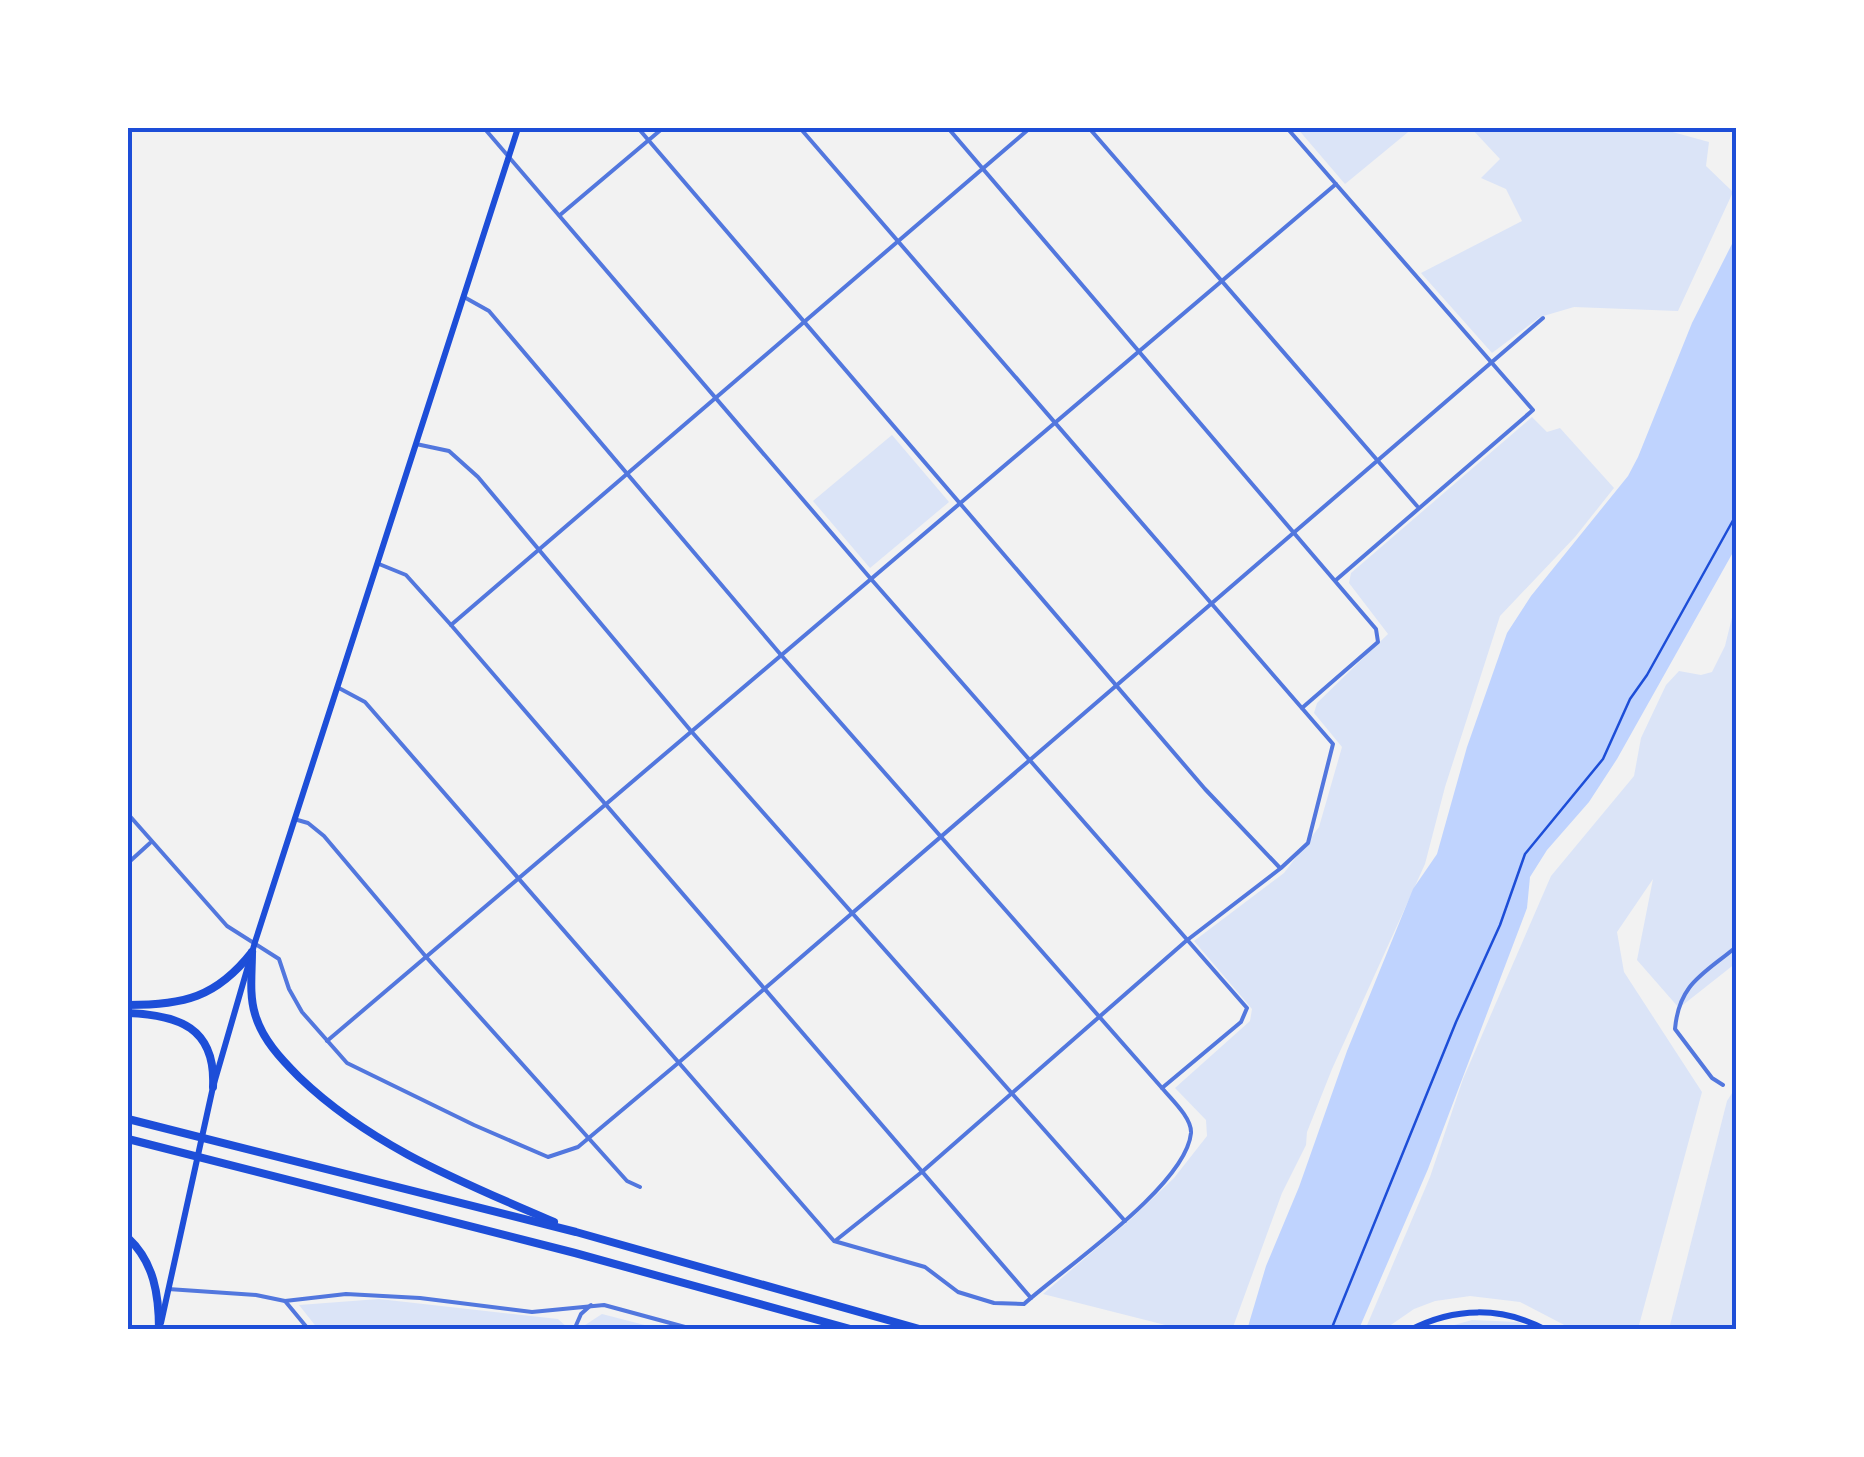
<svg xmlns="http://www.w3.org/2000/svg" width="1864" height="1457" font-family="Karla,sans-serif">
	<rect width="100%" height="100%" fill="#f2f2f2"/>
	<!-- green -->
	<g fill="#dbe4f7">
		<polygon points="1297,128 1413,128 1345,184"/>
		<polygon points="1471,128 1658,128 1709,142 1706,166 1733,192 1678,311 1574,307 1540,317 1492,353 1421,273 1522,221 1506,189 1481,178 1500,159"/>
		<polygon points="1532,417 1547,432 1560,428 1614,488 1575,537 1500,616 1445,787 1425,864 1332,1069 1307,1132 1306,1145 1282,1193 1233,1327 1181,1329 1043,1294 1131,1219 1174,1178 1207,1136 1206,1120 1175,1088 1250,1021 1252,1009 1194,941 1284,873 1319,827 1342,747 1314,713 1317,703 1388,634 1349,583 1351,573"/>
		<polygon points="892,435 949,502 870,568 813,501"/>
		<polygon points="1736,601 1736,963 1679,1008 1637,960 1653,879 1617,932 1624,972 1702,1092 1638,1329 1572,1329 1520,1302 1470,1296 1435,1301 1414,1309 1385,1329 1365,1330 1430,1177 1463,1079 1551,876 1634,776 1641,738 1666,685 1679,671 1701,675 1712,672 1725,646"/>
		<polygon points="1736,1087 1736,1329 1669,1329 1727,1101"/>
		<polygon points="379,1299 558,1319 569,1329 318,1329 299,1305"/>
		<polygon points="602,1314 660,1329 579,1329"/>
		<polygon points="1472,1320 1518,1322 1533,1329 1440,1329"/>
	</g>
	<!-- water -->
	<polygon fill="#bfd3fe" points="1736,236 1736,547 1617,759 1589,802 1547,850 1530,877 1527,908 1428,1169 1359,1329 1247,1330 1266,1266 1299,1187 1347,1051 1413,889 1437,854 1467,747 1507,633 1531,596 1628,476 1638,457 1692,323"/>
	<g fill="none" stroke-linecap="round" stroke-linejoin="round">
		<!-- path -->
		<polyline stroke="#1d4ed8" stroke-width="2.5" points="1331,1330 1456,1022 1500,925 1525,854 1603,759 1630,699 1647,675 1736,515"/>
		<!-- minor -->
		<g stroke="#5277de" stroke-width="4">
			<polyline points="484,128 871,579 1247,1008 1241,1022 1162,1088"/>
			<polyline points="638,128 1205,789 1280,868"/>
			<polyline points="800,128 1333,744 1308,843 1281,868 1186,941 923,1171 835,1241"/>
			<polyline points="948,128 1376,629 1378,642 1302,708"/>
			<polyline points="1089,128 1417,506"/>
			<polyline points="1287,128 1533,410 1336,580"/>
			<polyline points="560,215 663,128"/>
			<polyline points="416,444 449,451 478,477 691,731 1125,1221"/>
			<polyline points="379,564 406,575 451,625 1031,1298"/>
			<polyline points="451,625 1030,128"/>
			<path d="M337 687 365 702 834 1241 925 1267 958 1292 994 1303 1024 1304C1064 1268 1186 1186 1191 1133 1192 1118 1171 1099 1162 1088L781 655 489 311 464 297"/>
			<polyline points="128,814 227,926 279,959 289,989 302,1012 347,1063 474,1125 548,1157 578,1147 677,1064 1543,318"/>
			<polyline points="294,819 308,823 324,836 427,958 627,1181 640,1187"/>
			<polyline points="128,863 150,843"/>
			<polyline points="327,1041 1336,184"/>
			<path d="M1723 1085 1712 1078 1675 1029C1679 983 1704 974 1736 947"/>
			<polyline points="168,1289 256,1295 285,1301 346,1294 420,1298 532,1312 604,1305 696,1330"/>
			<polyline points="285,1301 309,1330"/>
			<polyline points="574,1330 581,1314 591,1305"/>
		</g>
		<!-- secondary -->
		<g stroke="#1d4ed8" stroke-width="6">
			<polyline points="161,1323 213,1087 255,942 518,128"/>
			<path d="M1410 1330C1454 1307 1502 1306 1546 1330"/>
		</g>
		<!-- motorway -->
		<g stroke="#1d4ed8" stroke-width="8">
			<path d="M252 952C252 972 249 995 255 1014 262 1039 281 1059 299 1077 372 1147 462 1182 554 1222"/>
			<path d="M128 1005C183 1005 216 998 252 952"/>
			<path d="M128 1013C178 1015 216 1027 213 1087"/>
			<polyline points="128,1119 576,1232 923,1330"/>
			<polyline points="128,1139 575,1253 854,1330"/>
			<path d="M128 1238C154 1262 159 1295 159 1330"/>
		</g>
	</g>
	<!-- border -->
	<rect width="1864" height="1457" fill="none" stroke="#ffffff" stroke-width="260"/>
	<rect x="130" y="130" width="1604" height="1197" fill="none" stroke="#1d4ed8" stroke-width="4"/>
</svg>
